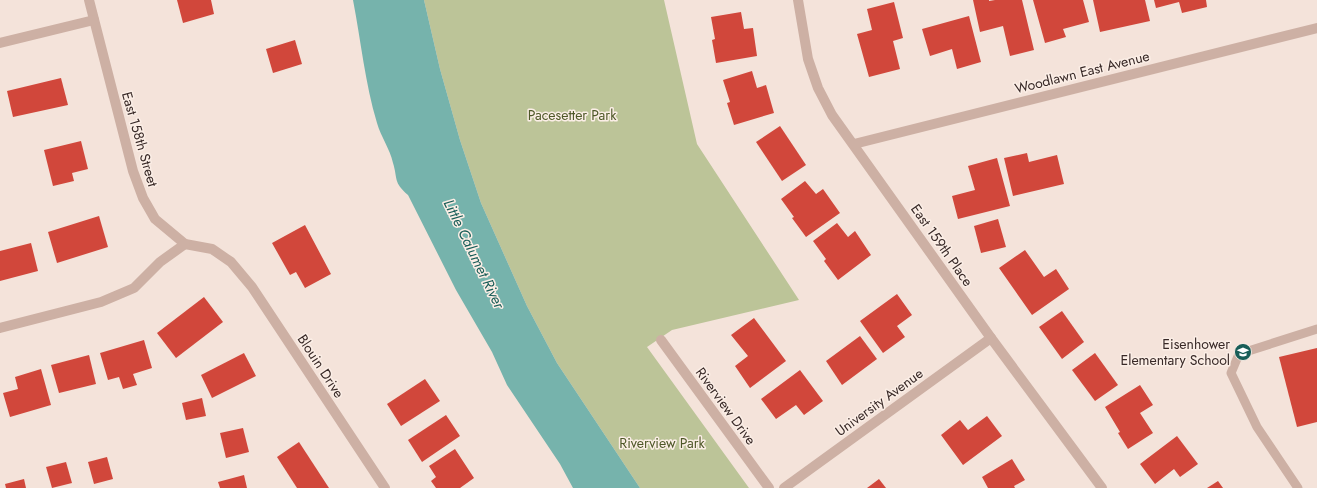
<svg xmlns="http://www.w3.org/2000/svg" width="1317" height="488" font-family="Jost,sans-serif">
	<rect width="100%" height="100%" fill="#f4e3da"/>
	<!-- green -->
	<polygon fill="#bcc498" points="424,0 664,0 697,144 799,300 672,330 647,347 749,488 640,488 557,363 527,306 481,203 460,140 440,69"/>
	<!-- water -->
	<path fill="#76b3ac" d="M353 0H424L440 69 460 140 481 203 527 306 557 363 640 488H573L560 464 507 385 492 352 456 290 408 195C393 182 398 179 393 163 390 149 381 137 377 123 365 83 361 41 353 0Z"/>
	<!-- building -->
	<g fill="#d1473b">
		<polygon points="177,0 211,0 214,14 183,23"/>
		<polygon points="973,0 989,0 989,1 995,0 1022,0 1034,50 1010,56 1003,26 980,32"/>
		<polygon points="1033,0 1083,0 1089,22 1063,29 1066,37 1045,43"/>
		<polygon points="1093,0 1145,0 1150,21 1100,32"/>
		<polygon points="1154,0 1206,0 1207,7 1182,13 1179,2 1156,8"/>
		<polygon points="894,2 903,38 893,41 900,69 869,77 857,34 872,30 867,9"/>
		<polygon points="741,12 744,29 753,28 757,56 716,63 712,40 715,39 711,17"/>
		<polygon points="969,16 981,62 957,69 952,49 930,56 922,29"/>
		<polygon points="295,40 302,64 273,73 266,49"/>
		<polygon points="752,71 757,88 766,85 774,113 734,125 727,103 730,102 723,80"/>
		<polygon points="61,78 68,105 13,117 7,91"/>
		<polygon points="780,126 806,165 782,181 756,142"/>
		<polygon points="81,141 88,169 72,173 74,181 53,186 44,150"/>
		<polygon points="1027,153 1029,162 1057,155 1064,184 1013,196 1004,158"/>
		<polygon points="997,158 1010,206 958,219 952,196 975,190 968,166"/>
		<polygon points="805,181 816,194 823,189 840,213 806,237 792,218 794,217 781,199"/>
		<polygon points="99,216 108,247 57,263 48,232"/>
		<polygon points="998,219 1006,247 981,253 974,226"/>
		<polygon points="837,223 848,237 855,231 871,255 838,280 824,261 826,259 813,241"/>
		<polygon points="305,225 331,274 305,288 296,272 290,275 272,243"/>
		<polygon points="31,243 38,271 0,281 0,251"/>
		<polygon points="1025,250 1044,277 1056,269 1069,289 1032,315 999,268"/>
		<polygon points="897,294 912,315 897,326 905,337 883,353 860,321"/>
		<polygon points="204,297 223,322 176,358 157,333"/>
		<polygon points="1062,311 1084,342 1062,359 1039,327"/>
		<polygon points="754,318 786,361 750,388 735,366 748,356 731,335"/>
		<polygon points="860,336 877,359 842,385 826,361"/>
		<polygon points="144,340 152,368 133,374 137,385 123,389 119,377 108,380 100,353"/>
		<polygon points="1317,348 1317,422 1297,427 1279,357"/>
		<polygon points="244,353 256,376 212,398 201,375"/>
		<polygon points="1095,353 1118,385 1095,401 1072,370"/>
		<polygon points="89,355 96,384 59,393 51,365"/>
		<polygon points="41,369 51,405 10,417 3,393 18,389 15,377"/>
		<polygon points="800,370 823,401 804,415 796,405 776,419 761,399"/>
		<polygon points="425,379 440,401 401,426 387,404"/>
		<polygon points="1140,385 1153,405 1140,413 1153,433 1128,449 1118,433 1120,432 1105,407"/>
		<polygon points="202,398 206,416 186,420 182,403"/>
		<polygon points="446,415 460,436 422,462 408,440"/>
		<polygon points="987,416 1002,436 963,465 941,435 960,420 968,430"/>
		<polygon points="243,428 249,452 226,458 220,433"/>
		<polygon points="1177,436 1198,464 1180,477 1174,469 1155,484 1140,464"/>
		<polygon points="299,442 329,488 297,488 277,457"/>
		<polygon points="455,449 474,478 460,488 436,488 431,481 436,477 429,466"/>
		<polygon points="107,457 113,479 94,484 88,462"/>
		<polygon points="1012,459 1025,480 1014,486 1015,488 988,488 982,477"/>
		<polygon points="66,462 72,483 52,488 46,467"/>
		<polygon points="244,475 247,488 220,488 218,482"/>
		<polygon points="24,479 26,488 6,488 5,484"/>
		<polygon points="879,479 886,488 867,488"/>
		<polygon points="1218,481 1223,488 1207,488"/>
	</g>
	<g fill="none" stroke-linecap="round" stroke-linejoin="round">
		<!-- service -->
		<polyline stroke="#cdb0a4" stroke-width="9" points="1298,488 1257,427 1231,373 1239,354 1317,329"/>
		<!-- minor -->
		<g stroke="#cdb0a4" stroke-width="10">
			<polyline points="89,0 133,171 143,198 155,219 185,244 212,249 231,262 252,287 385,488"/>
			<polyline points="798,0 808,59 818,88 832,115 991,338 1102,488"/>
			<polyline points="0,43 94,20"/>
			<polyline points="854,144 1317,28"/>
			<polyline points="0,328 101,302 134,288 160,262 185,244"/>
			<polyline points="661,340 769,488"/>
			<polyline points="784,488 991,338"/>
		</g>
	</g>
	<!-- icons -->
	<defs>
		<g id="school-disc" transform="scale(0.9)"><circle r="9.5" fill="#185d57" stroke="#fbeee6"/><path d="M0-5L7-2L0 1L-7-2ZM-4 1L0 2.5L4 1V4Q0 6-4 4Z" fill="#fff"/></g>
	</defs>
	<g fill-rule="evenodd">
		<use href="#school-disc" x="1243" y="352"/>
	</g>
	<g text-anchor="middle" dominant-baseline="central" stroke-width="3" stroke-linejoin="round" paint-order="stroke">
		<!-- street labels -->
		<g font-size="14" fill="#382927" stroke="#fbeee6">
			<text transform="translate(1082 72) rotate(-14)">Woodlawn East Avenue</text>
			<text transform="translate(140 139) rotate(74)">East 158th Street</text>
			<text transform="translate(942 245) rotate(55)">East 159th Place</text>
			<text transform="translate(321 366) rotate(57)">Blouin Drive</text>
			<text transform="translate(879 402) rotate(-36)">University Avenue</text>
			<text transform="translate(726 406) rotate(54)">Riverview Drive</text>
		</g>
		<!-- park labels -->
		<g font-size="14" fill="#4e5828" stroke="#fbeee6">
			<text x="572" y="115">Pacesetter Park</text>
			<text x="662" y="443">Riverview Park</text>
		</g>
		<!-- poi labels -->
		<g font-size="14" fill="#382927" stroke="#fbeee6" text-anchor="end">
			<text x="1230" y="344">Eisenhower<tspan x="1230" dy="16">Elementary School</tspan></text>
		</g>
		<!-- water labels -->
		<g font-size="15" font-style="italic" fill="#185d57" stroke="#fbeee6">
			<text transform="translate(474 254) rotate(64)">Little Calumet River</text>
		</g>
	</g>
</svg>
